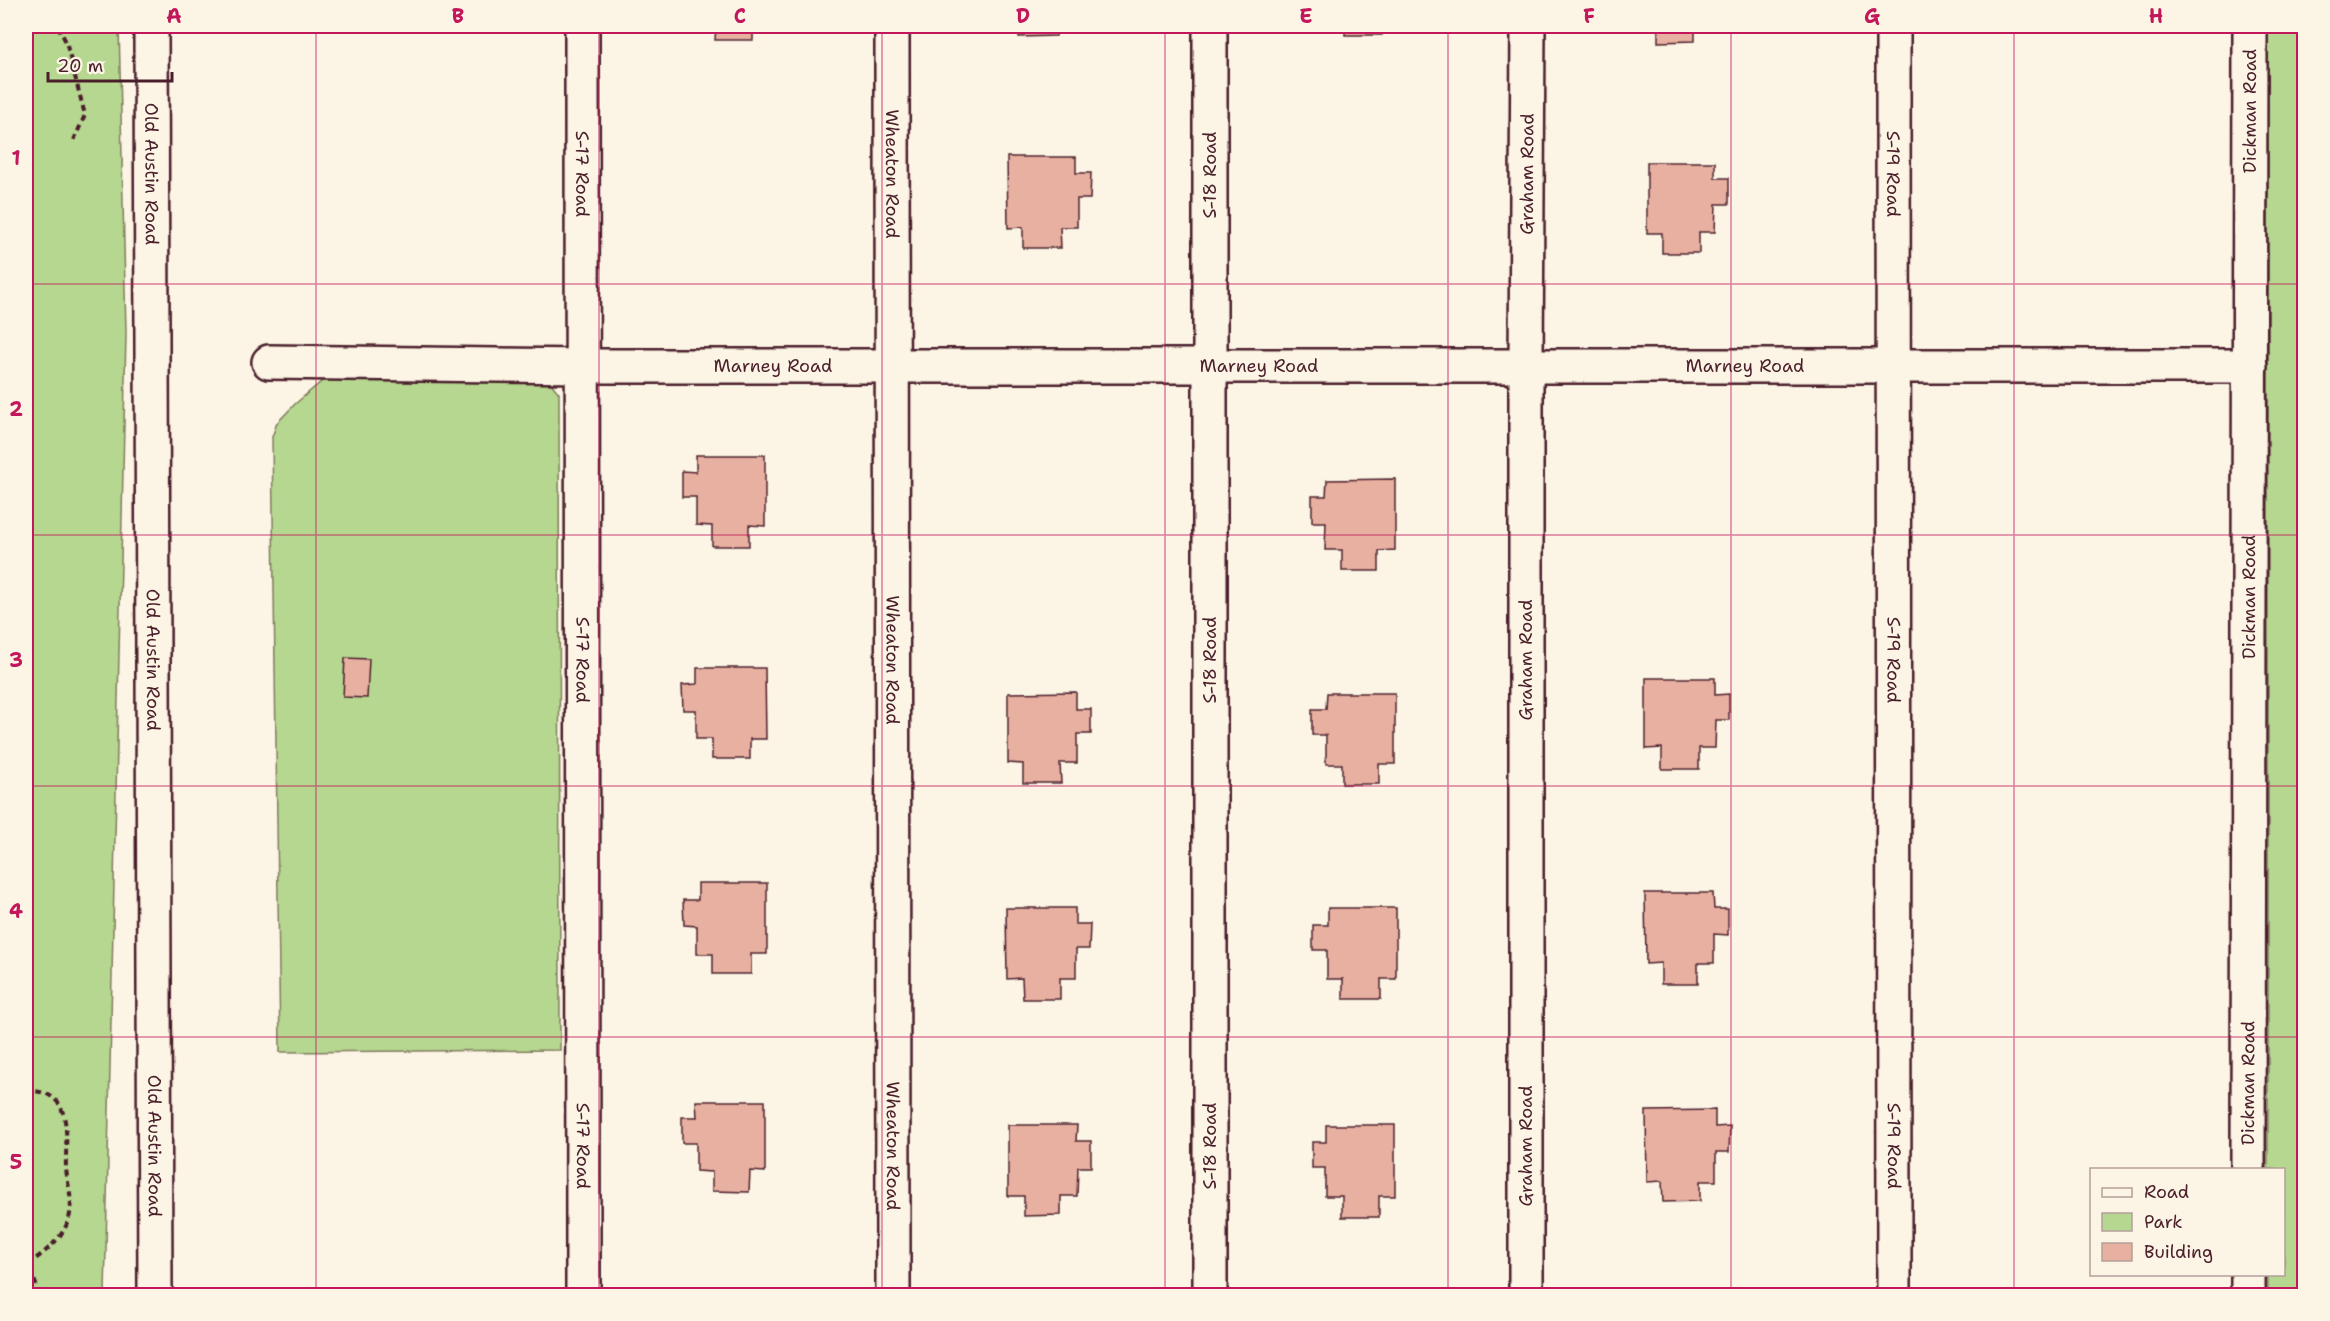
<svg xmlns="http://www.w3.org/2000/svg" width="2330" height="1321" font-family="'Shantell Sans',sans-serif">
	<rect width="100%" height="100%" fill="#fcf5e5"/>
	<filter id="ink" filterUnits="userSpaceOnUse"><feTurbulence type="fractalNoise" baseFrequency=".0167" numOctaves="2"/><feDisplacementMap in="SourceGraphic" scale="12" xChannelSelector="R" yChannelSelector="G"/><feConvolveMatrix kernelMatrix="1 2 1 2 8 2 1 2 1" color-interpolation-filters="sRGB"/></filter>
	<g filter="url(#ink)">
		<!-- green -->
		<g fill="#b6d790" stroke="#807b5e" stroke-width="1.5">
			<polygon points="26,26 119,26 126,333 105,1295 26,1295"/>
			<polygon points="2268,26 2304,26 2304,1296 2268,1295 2268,1275 2284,1274 2284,1170 2268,1169"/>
			<polygon points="348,372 549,381 559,393 560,1050 280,1052 272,437 277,423 295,404 321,382"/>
		</g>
		<!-- building -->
		<g fill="#e8b0a0" stroke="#4a1f2b" stroke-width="1.5">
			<polygon points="716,26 753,26 753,40 715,40"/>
			<polygon points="1019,26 1056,26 1056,36 1019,37"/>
			<polygon points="1345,26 1383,26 1382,35 1345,35"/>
			<polygon points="1658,26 1695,26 1695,41 1658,42"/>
			<polygon points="1007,157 1076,157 1076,173 1091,173 1090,199 1077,199 1077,227 1060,227 1061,248 1023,248 1023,227 1008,228"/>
			<polygon points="1647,162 1715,162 1715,178 1729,178 1729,204 1716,204 1715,232 1699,232 1699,253 1662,253 1662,233 1647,233"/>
			<polygon points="696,455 765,455 765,526 749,525 749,546 712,546 712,526 696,525 696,497 682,497 682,471 696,472"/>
			<polygon points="1395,479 1395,550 1379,551 1379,571 1342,571 1342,550 1325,550 1326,522 1312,522 1312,496 1326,496 1327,480"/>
			<polygon points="345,658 369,659 367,698 343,697"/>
			<polygon points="697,668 765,668 766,739 750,739 750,759 712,759 712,739 696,739 696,710 683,710 682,685 697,684"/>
			<polygon points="1646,678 1715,678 1715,695 1729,694 1729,720 1716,720 1715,748 1699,748 1699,769 1662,769 1662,748 1646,749"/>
			<polygon points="1076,692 1076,709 1091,709 1091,734 1077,734 1077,763 1060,763 1061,783 1023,783 1023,764 1008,763 1008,693"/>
			<polygon points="1327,693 1395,693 1395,764 1379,764 1379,784 1342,784 1342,764 1326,764 1326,735 1312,735 1312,709 1326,709"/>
			<polygon points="698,883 767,883 767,954 751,954 751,974 713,974 713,954 697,954 697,926 684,925 683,900 698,900"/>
			<polygon points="1645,893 1713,893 1714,909 1728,909 1728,935 1714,934 1714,963 1698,963 1698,984 1661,984 1661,963 1646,964"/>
			<polygon points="1006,908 1075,908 1075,924 1090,924 1089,949 1076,949 1076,978 1060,978 1060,999 1023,999 1022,978 1007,979"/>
			<polygon points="1328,908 1396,908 1396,979 1381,979 1381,999 1343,999 1343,979 1327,979 1327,950 1313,950 1313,925 1328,925"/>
			<polygon points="696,1101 765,1101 765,1172 750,1171 749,1192 712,1191 712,1172 696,1171 696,1143 682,1143 682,1117 697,1117"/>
			<polygon points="1715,1110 1715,1127 1730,1126 1729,1152 1716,1152 1716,1181 1700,1181 1700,1201 1663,1202 1662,1181 1647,1182 1646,1111"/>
			<polygon points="1008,1125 1077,1125 1076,1141 1091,1141 1091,1167 1078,1167 1077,1196 1061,1196 1061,1215 1024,1216 1024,1196 1008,1196"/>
			<polygon points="1326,1125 1395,1125 1395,1196 1379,1196 1379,1217 1342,1217 1342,1196 1325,1196 1325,1168 1312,1168 1312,1142 1326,1142"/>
		</g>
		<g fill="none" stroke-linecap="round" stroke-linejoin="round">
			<!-- street casing -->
			<g stroke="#4a1f2b" stroke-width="38">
				<g id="street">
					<path id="s1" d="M582 26 583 1296"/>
					<path id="s2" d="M892 26 893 1296"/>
					<polyline points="1210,26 1210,1296"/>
					<path id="s3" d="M1893 26 1894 1296"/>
					<path id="s4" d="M269 362 584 366H2250"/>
					<path id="s5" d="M1526 1296V365L1528 26"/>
				</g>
			</g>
			<!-- secondary casing -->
			<g stroke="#4a1f2b" stroke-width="38">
				<g id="secondary">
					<path id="s6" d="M151 26 155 1296"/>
					<path id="s7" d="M2248 1170 2250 26"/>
					<polyline points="2248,1296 2248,1274"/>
				</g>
			</g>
			<!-- path -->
			<g stroke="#4a1f2b" stroke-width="4" stroke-dasharray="6 4.5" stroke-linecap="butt">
				<polyline points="58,26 66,42 85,115 74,140"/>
				<path d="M26 1092C33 1090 37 1091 44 1093 73 1102 65 1144 66 1168 67 1182 73 1199 70 1214 66 1236 44 1254 26 1265"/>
				<polyline points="26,1261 41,1296"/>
			</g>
			<!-- street -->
			<use href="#street" stroke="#fcf5e5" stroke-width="33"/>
			<!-- secondary -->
			<use href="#secondary" stroke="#fcf5e5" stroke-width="33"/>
		</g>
	</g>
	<!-- grid -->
	<path fill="none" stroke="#c2185b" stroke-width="1.5" stroke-opacity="0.55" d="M316 26V1296M599 26V1296M882 26V1296M1165 26V1296M1448 26V1296M1731 26V1296M2014 26V1296M26 284H2304M26 535H2304M26 786H2304M26 1037H2304"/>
	<g text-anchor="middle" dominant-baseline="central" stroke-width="6" stroke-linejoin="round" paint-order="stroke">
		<!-- street labels -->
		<g font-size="18" fill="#4a1f2b" stroke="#fcf5e5">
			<text stroke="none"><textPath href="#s7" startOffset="1059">Dickman Road</textPath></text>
			<text stroke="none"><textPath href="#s6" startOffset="148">Old Austin Road</textPath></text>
			<text stroke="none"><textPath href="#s1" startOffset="148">S-17 Road</textPath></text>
			<text stroke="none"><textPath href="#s2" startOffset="148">Wheaton Road</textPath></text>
			<text transform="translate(1210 175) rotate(-90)">S-18 Road</text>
			<text stroke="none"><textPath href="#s5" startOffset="1122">Graham Road</textPath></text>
			<text stroke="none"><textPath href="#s3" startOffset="148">S-19 Road</textPath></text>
			<text stroke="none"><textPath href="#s4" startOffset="504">Marney Road</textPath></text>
			<text stroke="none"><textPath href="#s4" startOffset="990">Marney Road</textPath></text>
			<text stroke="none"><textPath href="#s4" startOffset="1476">Marney Road</textPath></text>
			<text stroke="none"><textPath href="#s7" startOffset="573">Dickman Road</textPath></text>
			<text stroke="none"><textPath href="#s1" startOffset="634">S-17 Road</textPath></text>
			<text transform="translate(1210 660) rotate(-90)">S-18 Road</text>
			<text transform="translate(1526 660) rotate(-90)">Graham Road</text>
			<text stroke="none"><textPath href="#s3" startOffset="634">S-19 Road</textPath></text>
			<text stroke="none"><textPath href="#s6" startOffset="634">Old Austin Road</textPath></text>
			<text stroke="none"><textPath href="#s2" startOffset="634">Wheaton Road</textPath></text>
			<text stroke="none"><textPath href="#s7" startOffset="87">Dickman Road</textPath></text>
			<text stroke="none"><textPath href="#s6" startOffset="1120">Old Austin Road</textPath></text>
			<text stroke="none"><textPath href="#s1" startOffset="1120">S-17 Road</textPath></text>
			<text stroke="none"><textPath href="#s2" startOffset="1120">Wheaton Road</textPath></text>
			<text transform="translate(1210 1146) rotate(-90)">S-18 Road</text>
			<text transform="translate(1526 1146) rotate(-90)">Graham Road</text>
			<text stroke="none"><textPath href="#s3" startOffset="1120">S-19 Road</textPath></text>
		</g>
	</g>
	<!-- margin -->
	<rect width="2330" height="1321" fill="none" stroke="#fcf5e5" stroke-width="66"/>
	<!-- legend -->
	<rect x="2090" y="1168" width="195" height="108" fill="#fcf5e5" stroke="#b59f9b" stroke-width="1.5"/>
	<rect x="2102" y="1188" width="30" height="9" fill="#fcf5e5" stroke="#b59f9b" stroke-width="1.5"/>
	<text x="2144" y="1198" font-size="18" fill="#4a1f2b">Road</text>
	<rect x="2102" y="1213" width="30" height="18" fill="#b6d790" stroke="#b59f9b" stroke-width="1.5"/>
	<text x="2144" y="1228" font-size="18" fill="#4a1f2b">Park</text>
	<rect x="2102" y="1243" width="30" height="18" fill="#e8b0a0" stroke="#b59f9b" stroke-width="1.5"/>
	<text x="2144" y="1258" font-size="18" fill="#4a1f2b">Building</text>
	<!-- scale -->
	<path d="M48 72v9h124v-9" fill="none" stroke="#4a1f2b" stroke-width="3"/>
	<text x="57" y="72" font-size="18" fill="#4a1f2b" stroke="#fcf5e5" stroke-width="4.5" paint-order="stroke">20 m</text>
	<rect x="33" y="33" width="2264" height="1255" fill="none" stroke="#c2185b" stroke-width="2"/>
	<g font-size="20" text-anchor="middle" font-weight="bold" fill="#c2185b">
		<text x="174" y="23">A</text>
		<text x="458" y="23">B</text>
		<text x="740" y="23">C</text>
		<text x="1023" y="23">D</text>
		<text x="1306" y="23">E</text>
		<text x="1589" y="23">F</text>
		<text x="1872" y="23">G</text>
		<text x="2156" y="23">H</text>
		<text x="16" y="165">1</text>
		<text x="16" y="416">2</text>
		<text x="16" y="667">3</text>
		<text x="16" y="918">4</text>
		<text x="16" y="1169">5</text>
	</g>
</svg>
